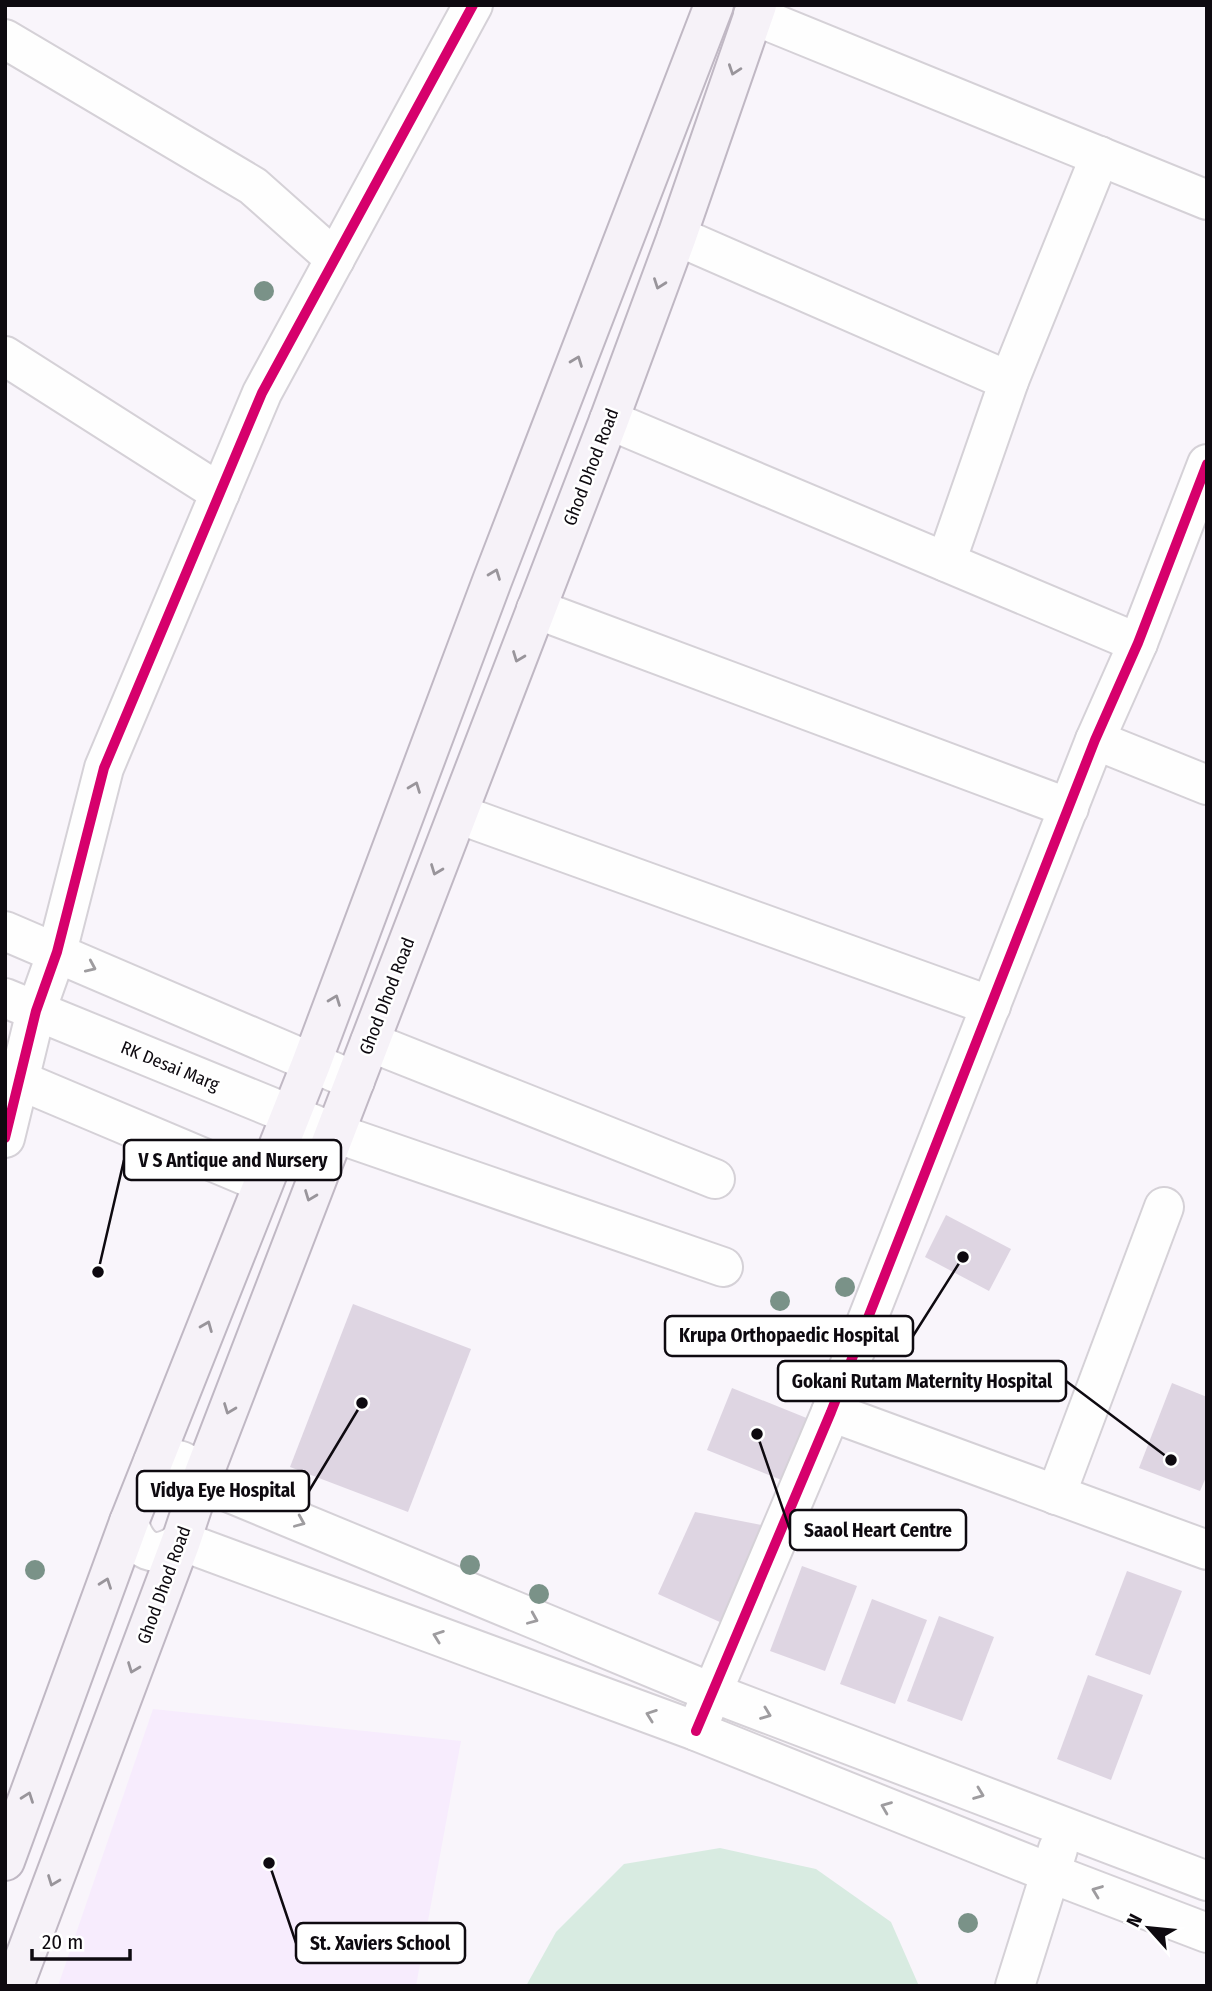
<svg xmlns="http://www.w3.org/2000/svg" width="1212" height="1991" font-family="'Fira Sans Condensed',sans-serif">
	<rect width="100%" height="100%" fill="#f9f5fb"/>
	<!-- built -->
	<polygon fill="#f7ecfd" points="153,1709 461,1741 416,1986 58,1986"/>
	<!-- green -->
	<polygon fill="#d8ebe1" points="720,1848 816,1869 891,1922 919,1986 526,1986 556,1932 624,1864"/>
	<!-- building -->
	<g fill="#ded5e2">
		<polygon points="946,1215 1011,1249 989,1291 925,1257"/>
		<polygon points="353,1304 471,1349 408,1512 290,1467"/>
		<polygon points="1172,1383 1207,1397 1207,1475 1200,1491 1139,1468"/>
		<polygon points="732,1388 809,1419 784,1481 707,1450"/>
		<polygon points="695,1512 766,1526 722,1623 658,1594"/>
		<polygon points="802,1566 857,1586 825,1671 770,1651"/>
		<polygon points="1127,1571 1182,1591 1150,1675 1095,1655"/>
		<polygon points="872,1599 927,1620 895,1704 840,1684"/>
		<polygon points="939,1616 994,1637 962,1721 907,1701"/>
		<polygon points="1088,1675 1143,1695 1111,1780 1057,1759"/>
	</g>
	<g fill="none" stroke-linecap="round" stroke-linejoin="round">
		<!-- minor casing -->
		<g stroke="#d5d1d7" stroke-width="42">
			<g id="minor">
				<polyline points="753,15 1207,200"/>
				<polyline points="5,39 253,186 335,259"/>
				<polyline points="677,236 1009,381 946,562"/>
				<polyline points="5,356 220,493"/>
				<polyline points="1009,381 1100,156"/>
				<polyline points="609,420 1138,643"/>
				<polyline points="536,609 1069,808"/>
				<polyline points="1095,740 1207,785"/>
				<polyline points="458,814 991,1006"/>
				<polyline points="5,931 355,1081"/>
				<polyline points="5,998 335,1133 723,1267"/>
				<polyline points="370,1042 715,1179"/>
				<polyline points="19,1080 263,1183"/>
				<polyline points="5,1138 36,1011 57,952 104,768 262,393 473,5"/>
				<polyline points="831,1412 1207,1550"/>
				<path d="M153 1462C174 1454 191 1461 201 1481L713 1693 1207 1881"/>
				<polyline points="1056,1495 1164,1207"/>
				<path d="M129 1522C136 1551 156 1562 181 1541L696 1731 1050 1873 1207 1933"/>
				<polyline points="696,1731 831,1412 1095,740 1138,643 1207,464"/>
				<polyline points="1015,1986 1058,1849"/>
			</g>
		</g>
		<!-- major casing -->
		<g stroke="#c0b8c4" stroke-width="42">
			<g id="major">
				<polyline points="5,1861 129,1522 311,1064 492,581 714,5"/>
				<polyline points="14,1986 181,1541 201,1481 609,420 677,236 757,5"/>
			</g>
		</g>
		<!-- minor -->
		<use href="#minor" stroke="#fefefe" stroke-width="38"/>
		<!-- major -->
		<use href="#major" stroke="#f6f2f8" stroke-width="38"/>
		<!-- cycleway casing -->
		<g stroke="#fff" stroke-width="15">
			<g id="cycleway">
				<polyline points="5,1138 36,1011 57,952 104,768 262,393 473,5"/>
				<polyline points="696,1731 831,1412 1095,740 1138,643 1207,464"/>
			</g>
		</g>
		<!-- cycleway -->
		<use href="#cycleway" stroke="#d6006c" stroke-width="10"/>
	</g>
	<!-- trees -->
	<g fill="#7a9288">
		<circle cx="264" cy="291" r="10"/>
		<circle cx="845" cy="1287" r="10"/>
		<circle cx="780" cy="1301" r="10"/>
		<circle cx="801" cy="1347" r="10"/>
		<circle cx="470" cy="1565" r="10"/>
		<circle cx="35" cy="1570" r="10"/>
		<circle cx="539" cy="1594" r="10"/>
		<circle cx="968" cy="1923" r="10"/>
	</g>
	<!-- one-way arrows -->
	<defs><path id="oneway-chevron" d="M-2-3.5L2.5 0L-2 3.5" fill="none" stroke-width="1.6" stroke-linecap="round" stroke-linejoin="round" transform="scale(1.75)"/></defs>
	<g stroke="#99959b">
		<use href="#oneway-chevron" transform="translate(734 70) rotate(109)"/>
		<use href="#oneway-chevron" transform="translate(659 284) rotate(110)"/>
		<use href="#oneway-chevron" transform="translate(577 361) rotate(-69)"/>
		<use href="#oneway-chevron" transform="translate(495 574) rotate(-69)"/>
		<use href="#oneway-chevron" transform="translate(518 657) rotate(111)"/>
		<use href="#oneway-chevron" transform="translate(415 787) rotate(-69)"/>
		<use href="#oneway-chevron" transform="translate(436 870) rotate(111)"/>
		<use href="#oneway-chevron" transform="translate(335 1000) rotate(-69)"/>
		<use href="#oneway-chevron" transform="translate(310 1196) rotate(111)"/>
		<use href="#oneway-chevron" transform="translate(207 1326) rotate(-68)"/>
		<use href="#oneway-chevron" transform="translate(229 1409) rotate(111)"/>
		<use href="#oneway-chevron" transform="translate(106 1583) rotate(-70)"/>
		<use href="#oneway-chevron" transform="translate(133 1668) rotate(111)"/>
		<use href="#oneway-chevron" transform="translate(28 1797) rotate(-70)"/>
		<use href="#oneway-chevron" transform="translate(53 1881) rotate(111)"/>
	</g>
	<g stroke="#9e9c9f">
		<use href="#oneway-chevron" transform="translate(91 967) rotate(24)"/>
		<use href="#oneway-chevron" transform="translate(300 1522) rotate(23)"/>
		<use href="#oneway-chevron" transform="translate(533 1619) rotate(23)"/>
		<use href="#oneway-chevron" transform="translate(438 1636) rotate(-160)"/>
		<use href="#oneway-chevron" transform="translate(766 1714) rotate(21)"/>
		<use href="#oneway-chevron" transform="translate(651 1715) rotate(-160)"/>
		<use href="#oneway-chevron" transform="translate(979 1794) rotate(21)"/>
		<use href="#oneway-chevron" transform="translate(886 1807) rotate(-158)"/>
		<use href="#oneway-chevron" transform="translate(1097 1891) rotate(-159)"/>
	</g>
	<g text-anchor="middle" dominant-baseline="central" stroke-width="5" stroke-linejoin="round" paint-order="stroke">
		<!-- street labels -->
		<g font-size="18" fill="#0e0a10" stroke="#fff">
			<text transform="translate(591 467) rotate(-69)">Ghod Dhod Road</text>
			<text transform="translate(387 996) rotate(-69)">Ghod Dhod Road</text>
			<text transform="translate(170 1066) rotate(22)">RK Desai Marg</text>
			<text transform="translate(164 1585) rotate(-70)">Ghod Dhod Road</text>
		</g>
	</g>
	<!-- callouts -->
	<path fill="none" stroke="#0e0a10" stroke-width="2.5" d="M98 1272L124 1160M963 1257L913 1336M1171 1460L1066 1381M362 1403L309 1491M757 1434L790 1530M269 1863L296 1943"/>
	<g fill="#0e0a10" stroke="#fff" stroke-width="2.5">
		<circle cx="98" cy="1272" r="7"/>
		<circle cx="963" cy="1257" r="7"/>
		<circle cx="1171" cy="1460" r="7"/>
		<circle cx="362" cy="1403" r="7"/>
		<circle cx="757" cy="1434" r="7"/>
		<circle cx="269" cy="1863" r="7"/>
	</g>
	<g fill="#fff" stroke="#0e0a10" stroke-width="2.5">
		<rect x="124" y="1140" width="217" height="40" rx="7"/>
		<rect x="665" y="1316" width="248" height="40" rx="7"/>
		<rect x="778" y="1361" width="288" height="40" rx="7"/>
		<rect x="137" y="1471" width="172" height="40" rx="7"/>
		<rect x="790" y="1510" width="176" height="40" rx="7"/>
		<rect x="296" y="1923" width="169" height="40" rx="7"/>
	</g>
	<g font-size="19" text-anchor="middle" font-weight="bold" fill="#0e0a10">
		<text x="233" y="1167">V S Antique and Nursery</text>
		<text x="789" y="1342">Krupa Orthopaedic Hospital</text>
		<text x="922" y="1388">Gokani Rutam Maternity Hospital</text>
		<text x="223" y="1497">Vidya Eye Hospital</text>
		<text x="878" y="1537">Saaol Heart Centre</text>
		<text x="380" y="1950">St. Xaviers School</text>
	</g>
	<!-- border -->
	<rect width="1212" height="1991" fill="none" stroke="#0e0a10" stroke-width="14"/>
	<!-- north arrow -->
	<g transform="translate(1149 1928) rotate(297)" stroke="#ffffff" stroke-width="5" paint-order="stroke">
	<path d="M0-5L12 26L0 18L-12 26Z" fill="#0e0a10"/>
	<text y="-10" font-size="19" font-weight="bold" text-anchor="middle" fill="#0e0a10">N</text>
	</g>
	<!-- scale -->
	<path d="M32 1949v10h98v-10" fill="none" stroke="#0e0a10" stroke-width="3.5"/>
	<text x="42" y="1949" font-size="21" fill="#0e0a10" stroke="#ffffff" stroke-width="5" paint-order="stroke">20 m</text>
</svg>
